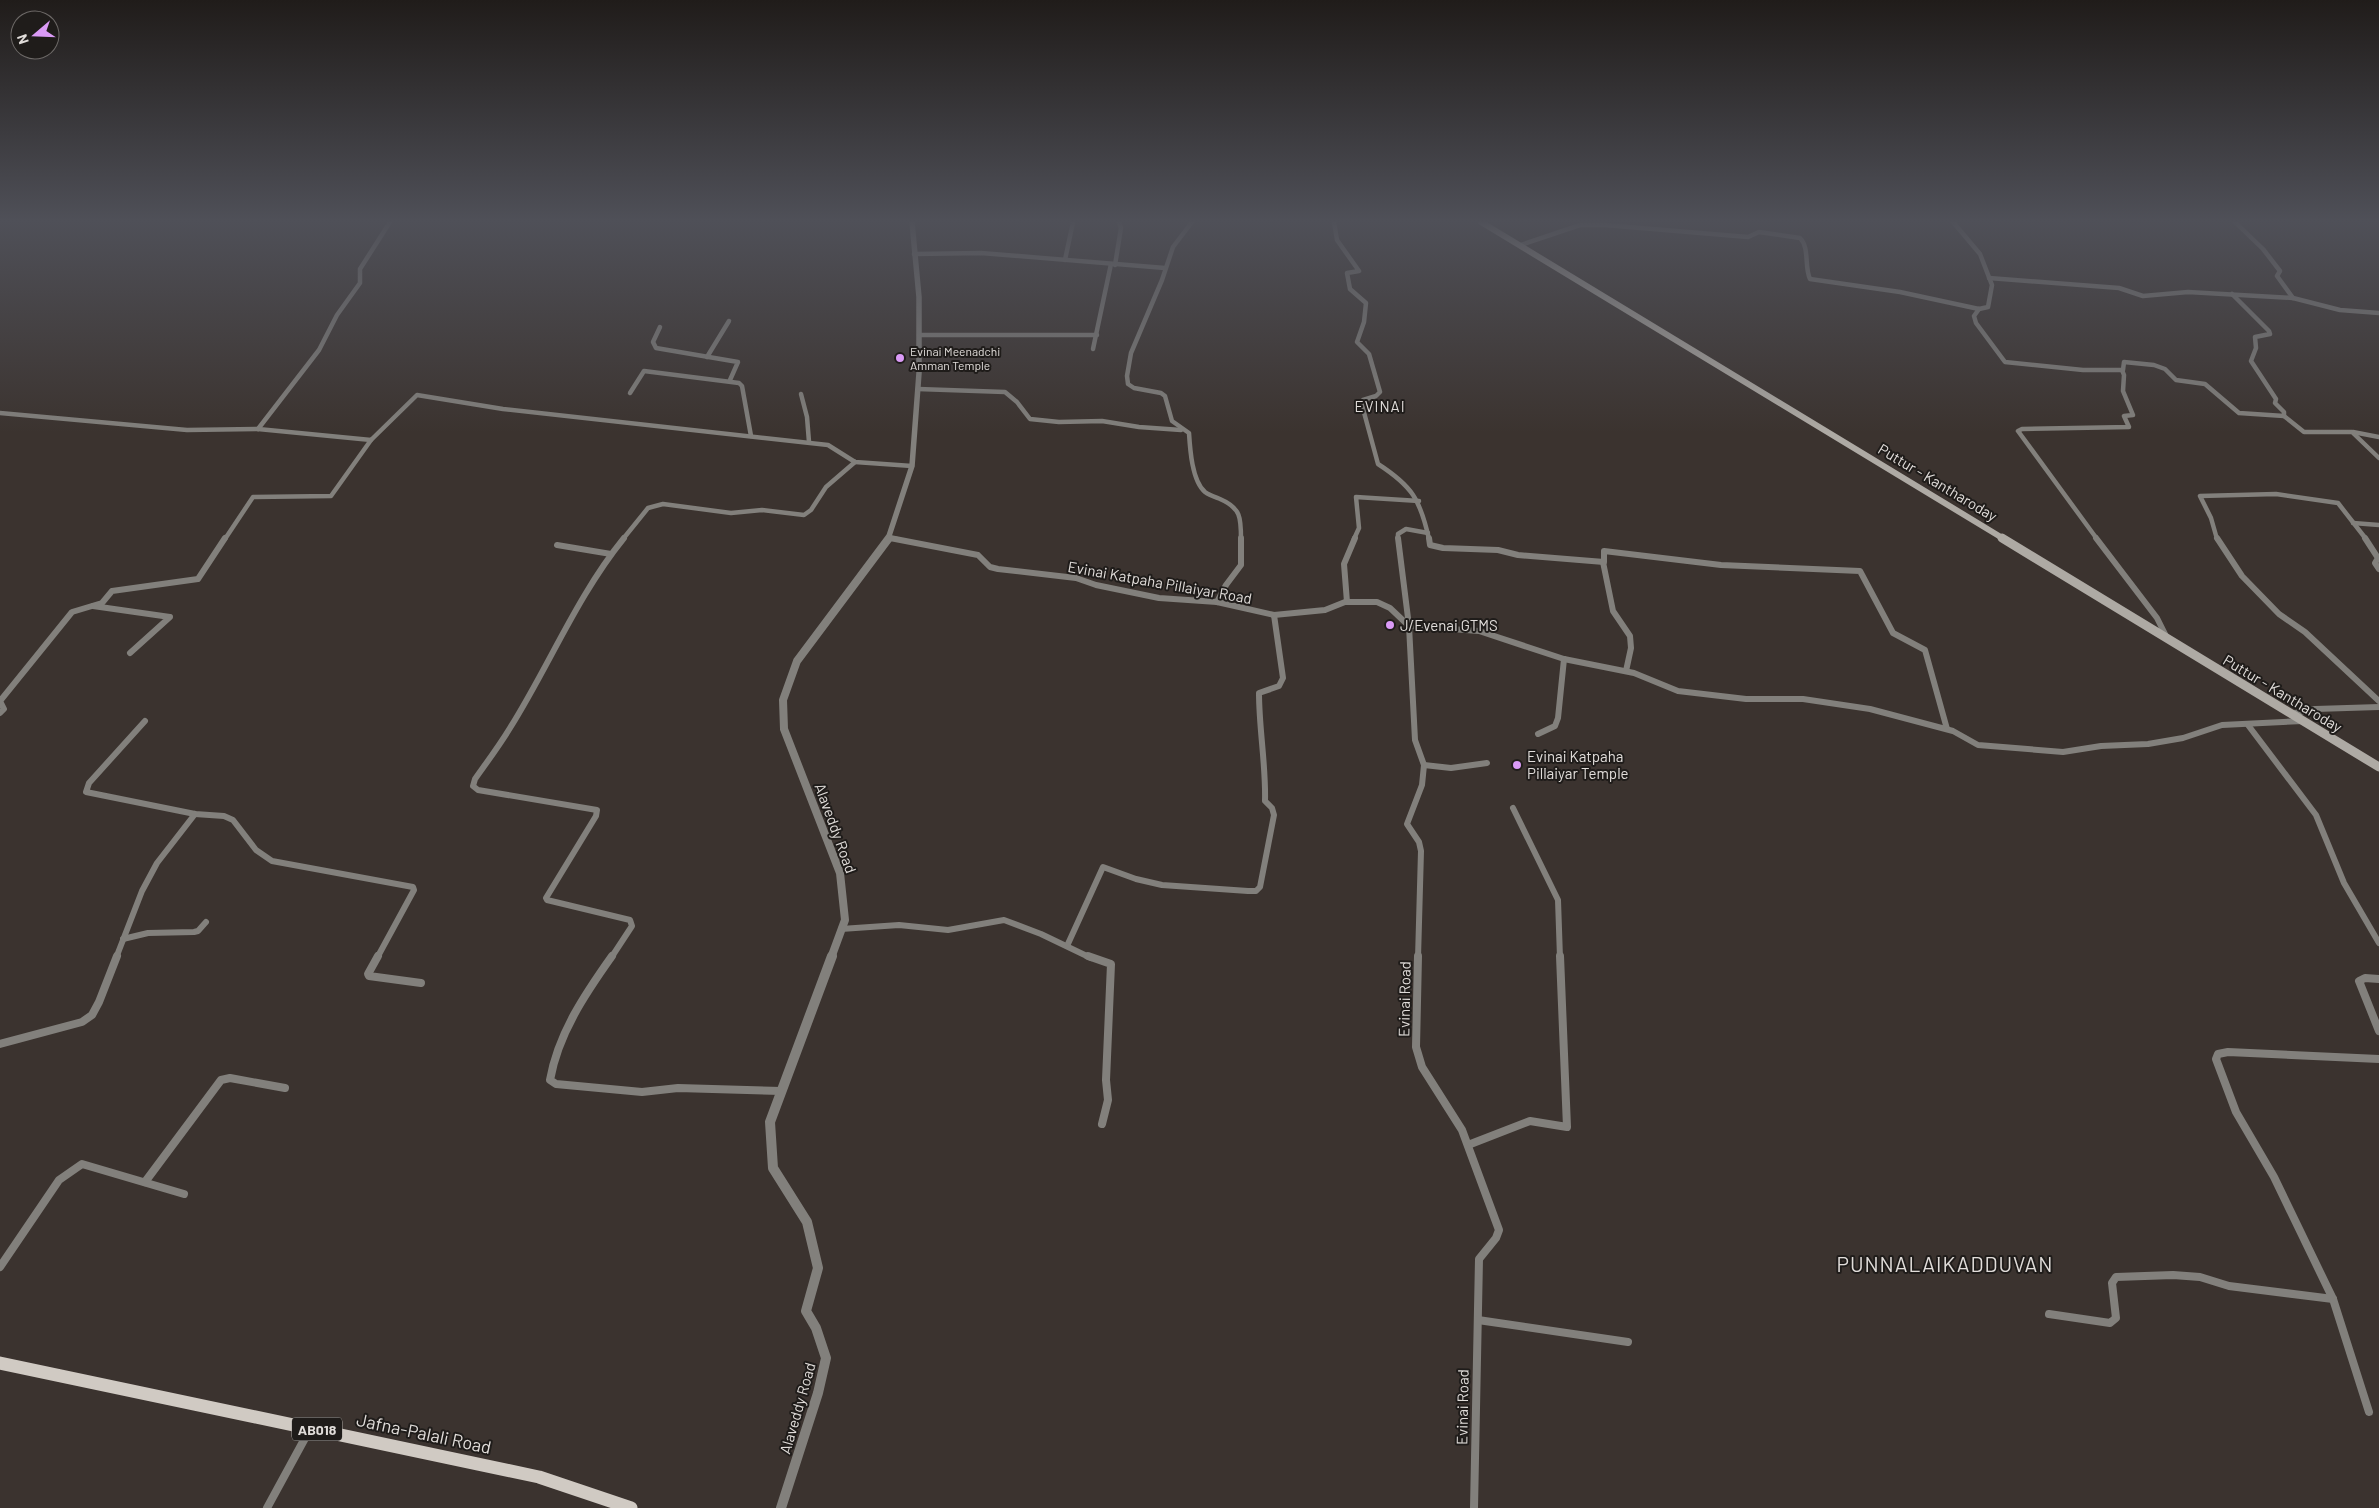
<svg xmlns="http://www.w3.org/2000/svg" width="2379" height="1508" font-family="Barlow,sans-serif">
	<rect width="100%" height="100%" fill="#3b332f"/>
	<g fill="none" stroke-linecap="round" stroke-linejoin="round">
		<!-- minor-far2 -->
		<g stroke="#82807c" stroke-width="4.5">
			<path d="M1192 222 1173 247 1162 280 1131 353 1127 376 1128 384 1134 388 1161 393 1165 396 1172 421 1189 433C1190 449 1192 481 1205 492 1209 495 1215 497 1220 499 1241 508 1241 518 1241 539"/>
			<path d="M1334 222 1337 240 1359 271 1347 273 1350 289 1366 303 1364 322 1357 342 1369 354 1380 392 1376 396 1363 400 1362 405 1378 464C1412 486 1420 499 1429 539"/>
			<polyline points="2235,222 2263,249 2280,271 2277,276 2293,298"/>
			<path d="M1521 245 1580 225H1605L1748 237 1759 232 1800 238C1810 248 1804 267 1810 279L1900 292 1979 309 1988 307 1992 285 1980 254 1953 222"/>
			<polyline points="914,254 981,253 1165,268"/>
			<polyline points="1065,260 1073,222"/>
			<polyline points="1115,265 1121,228 1119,222"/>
			<polyline points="1989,278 2119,288 2143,296 2188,292 2293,298 2340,310 2379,313"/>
			<polyline points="2232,294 2269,331 2270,334 2255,337 2256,348 2251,361 2276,399 2275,403 2284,412 2284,416 2304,432 2352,432 2379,458"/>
			<polyline points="1979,309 1974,316 1976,323 2005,362 2083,370 2123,370 2124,362 2154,365 2165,369 2176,380 2205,384 2239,413 2284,416"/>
			<polyline points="660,327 653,342 656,348 738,362 730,380"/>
			<polyline points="919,335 1097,335"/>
			<polyline points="1093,349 1111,264"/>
			<polyline points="707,357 729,321"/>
			<polyline points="918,389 1005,392 1017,402 1030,419 1059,422 1102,421 1139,427 1181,430"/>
			<polyline points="630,393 644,371 739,383 742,386 751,436"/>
			<polyline points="801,394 807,417 809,442"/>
			<polyline points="0,413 187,430 258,429 371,440 417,395 503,409 828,445 855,462 912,466"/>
			<polyline points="258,429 319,350 337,315 360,283 360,269 390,222"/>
			<polyline points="2353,432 2379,437"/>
			<polyline points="2353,523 2379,525"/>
			<polyline points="889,538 897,539"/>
			<polyline points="225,539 253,497 331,496 371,440"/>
			<polyline points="623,539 648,508 663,504 731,513 762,510 804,515 811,510 826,487 855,462"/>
			<polyline points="1354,539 1359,528 1356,497 1419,501"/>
			<polyline points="1398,539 1398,534 1406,529 1428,533"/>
			<polyline points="2097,539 2018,431 2022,429 2129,427 2124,416 2133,415 2123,391 2124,375 2122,370"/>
			<polyline points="2217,539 2211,518 2200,496 2276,494 2338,503 2366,539"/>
		</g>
		<!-- minor-far1 -->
		<g stroke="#82807c" stroke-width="6">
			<polyline points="890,538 978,555 990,567 998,569 1076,578 1096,585 1159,598 1217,602 1274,615 1325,610 1345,602 1377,602 1390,608 1409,626 1479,631 1564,659 1634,673 1678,691 1746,699 1803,699 1870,709 1953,731 1978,745 2063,752 2101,746 2148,744 2183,738 2222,725 2303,721"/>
			<polyline points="1398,538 1409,626 1415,740 1424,765 1422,785 1407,824 1419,842 1421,851 1418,958"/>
			<polyline points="1429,538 1430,545 1443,548 1498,550 1518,555 1604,562 1604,551 1721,565 1860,571 1893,633 1925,650 1947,729"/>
			<polyline points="2096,538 2157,618 2167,638"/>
			<polyline points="2217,538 2242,576 2279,614 2305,632 2379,701"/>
			<polyline points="2365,538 2378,558 2375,563 2379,569"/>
			<polyline points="557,545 611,554"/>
			<polyline points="1603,562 1613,611 1630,636 1631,648 1626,671"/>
			<polyline points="1217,602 1226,585 1241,565 1241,538"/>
			<polyline points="1347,602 1344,564 1355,538"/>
			<polyline points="93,606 170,617 130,653"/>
			<polyline points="0,713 4,709 0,701 72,612 102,603 112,591 198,579 225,538"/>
			<polyline points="2291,714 2315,709 2379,707"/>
			<polyline points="145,721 89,783 86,792 195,814 224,816 233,820 256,850 272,861 413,887 414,890 377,958"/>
			<polyline points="2248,725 2316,815 2344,883 2379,943"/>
			<polyline points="1538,734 1555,726 1558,718 1564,659"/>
			<polyline points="1424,765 1451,768 1487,763"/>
			<polyline points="1513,808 1558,900 1560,958"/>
			<polyline points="841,929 899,925 948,930 1004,920 1041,934 1091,958"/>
			<polyline points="123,939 148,933 194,932 198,931 206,922"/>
			<path d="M1067 946 1103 867 1136 879 1162 885 1248 891H1256L1260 887 1274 815 1272 808 1265 801C1266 765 1259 729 1259 693L1279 686 1283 678 1274 615"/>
			<polyline points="116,958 142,891 157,863 195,814"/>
			<path d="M611 958 632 926 630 920 547 900 546 898 596 816 597 810 478 790 473 786 475 779C487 762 499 746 510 728 549 666 577 596 624 538"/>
		</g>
		<!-- minor -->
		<g stroke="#82807c" stroke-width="8">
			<polyline points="378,956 368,974 369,976 421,983"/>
			<path d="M612 956C585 994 558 1034 550 1080L556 1084 642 1092 678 1088 781 1091"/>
			<polyline points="1088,956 1111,964 1106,1080 1108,1100 1102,1124"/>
			<polyline points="1418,956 1416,1047 1422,1067 1462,1130 1499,1230 1496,1238 1479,1259 1474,1508"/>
			<polyline points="2379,979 2365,978 2359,981 2379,1031"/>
			<polyline points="0,1044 82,1022 92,1015 99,1002 117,956"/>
			<polyline points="1468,1145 1530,1121 1567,1127 1560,956"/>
			<polyline points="145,1182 221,1080 230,1078 285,1088"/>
			<polyline points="0,1267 59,1180 82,1164 184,1194"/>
			<polyline points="2049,1314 2110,1323 2116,1318 2112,1283 2116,1277 2173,1275 2200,1277 2229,1286 2333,1299"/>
			<polyline points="1478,1320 1628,1342"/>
			<polyline points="2369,1412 2333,1299 2274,1177 2236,1112 2216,1059 2218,1054 2228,1052 2379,1059"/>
			<polyline points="267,1508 310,1429"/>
		</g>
		<!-- tertiary-far2 -->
		<polyline stroke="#82807c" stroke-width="5.5" points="888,539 912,466 919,373 919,297 912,222"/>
		<!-- tertiary-far1 -->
		<polyline stroke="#82807c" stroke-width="8" points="831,958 845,920 840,873 784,729 783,700 797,661 889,538"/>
		<!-- tertiary -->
		<polyline stroke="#82807c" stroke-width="10" points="781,1508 818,1393 826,1358 816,1328 806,1311 818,1268 807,1222 773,1168 770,1122 832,956"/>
		<!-- secondary-far1 -->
		<polyline stroke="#aeaaa4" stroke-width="6" points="1481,222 2004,539"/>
		<!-- secondary -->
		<polyline stroke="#aeaaa4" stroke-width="9" points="2002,538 2379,767"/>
		<!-- primary -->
		<polyline stroke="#d0cac3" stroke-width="13" points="0,1363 539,1477 631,1508"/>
	</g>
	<!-- sky -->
	<linearGradient id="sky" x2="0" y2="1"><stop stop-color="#201c1a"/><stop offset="0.51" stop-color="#4f5058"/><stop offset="1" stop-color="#4f5058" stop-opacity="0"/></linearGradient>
	<rect width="2379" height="433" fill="url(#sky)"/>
	<!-- markers -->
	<g fill="#da9af6" stroke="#1f1c1a" stroke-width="2">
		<circle cx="900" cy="358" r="5"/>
		<circle cx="1390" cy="625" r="5"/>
		<circle cx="1517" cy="765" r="5"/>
	</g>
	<g text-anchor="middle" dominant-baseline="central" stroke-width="4" stroke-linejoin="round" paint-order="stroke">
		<!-- far-poi labels -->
		<g font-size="12" fill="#e1ddda" stroke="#1f1c1a" text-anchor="start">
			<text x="910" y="351">Evinai Meenadchi<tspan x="910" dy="14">Amman Temple</tspan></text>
		</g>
		<!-- shield labels -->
		<rect fill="#1f1c1a" stroke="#a7a3a0" stroke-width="1" x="292" y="1417.5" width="50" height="23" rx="4"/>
		<g font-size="14" font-weight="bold" fill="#e1ddda">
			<text x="317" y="1429">AB018</text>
		</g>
		<!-- far-quarter labels -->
		<g font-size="15" letter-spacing="1" fill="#e1ddda" stroke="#1f1c1a">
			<text x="1380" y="406">EVINAI</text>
		</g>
		<!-- street labels -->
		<g font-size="15" fill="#e1ddda" stroke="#1f1c1a">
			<text transform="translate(1938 482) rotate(31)">Puttur - Kantharoday</text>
			<text transform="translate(1160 582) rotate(10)">Evinai Katpaha Pillaiyar Road</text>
			<text transform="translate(2283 693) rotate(31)">Puttur - Kantharoday</text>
			<text transform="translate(836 828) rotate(70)">Alaveddy Road</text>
			<text transform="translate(1404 999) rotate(-89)">Evinai Road</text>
			<text transform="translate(1462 1407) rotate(-89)">Evinai Road</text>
			<text transform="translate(797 1408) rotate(-74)">Alaveddy Road</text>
		</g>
		<!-- poi labels -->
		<g font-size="15" fill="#e1ddda" stroke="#1f1c1a" text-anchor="start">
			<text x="1400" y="625">J/Evenai GTMS</text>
			<text x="1527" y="756">Evinai Katpaha<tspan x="1527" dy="17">Pillaiyar Temple</tspan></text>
		</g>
		<!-- near-street labels -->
		<g font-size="18" fill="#e1ddda" stroke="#1f1c1a">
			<text transform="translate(424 1433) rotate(12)">Jafna-Palali Road</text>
		</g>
		<!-- near-quarter labels -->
		<g font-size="21" letter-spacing="1" fill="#e1ddda" stroke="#1f1c1a">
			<text x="1945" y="1263">PUNNALAIKADDUVAN</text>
		</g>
	</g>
	<!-- north arrow -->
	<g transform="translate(35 35) rotate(251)"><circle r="24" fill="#1f1c1a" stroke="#6d6967"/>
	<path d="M0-4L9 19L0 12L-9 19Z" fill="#da9af6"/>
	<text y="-8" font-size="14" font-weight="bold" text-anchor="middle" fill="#e1ddda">N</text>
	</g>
</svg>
